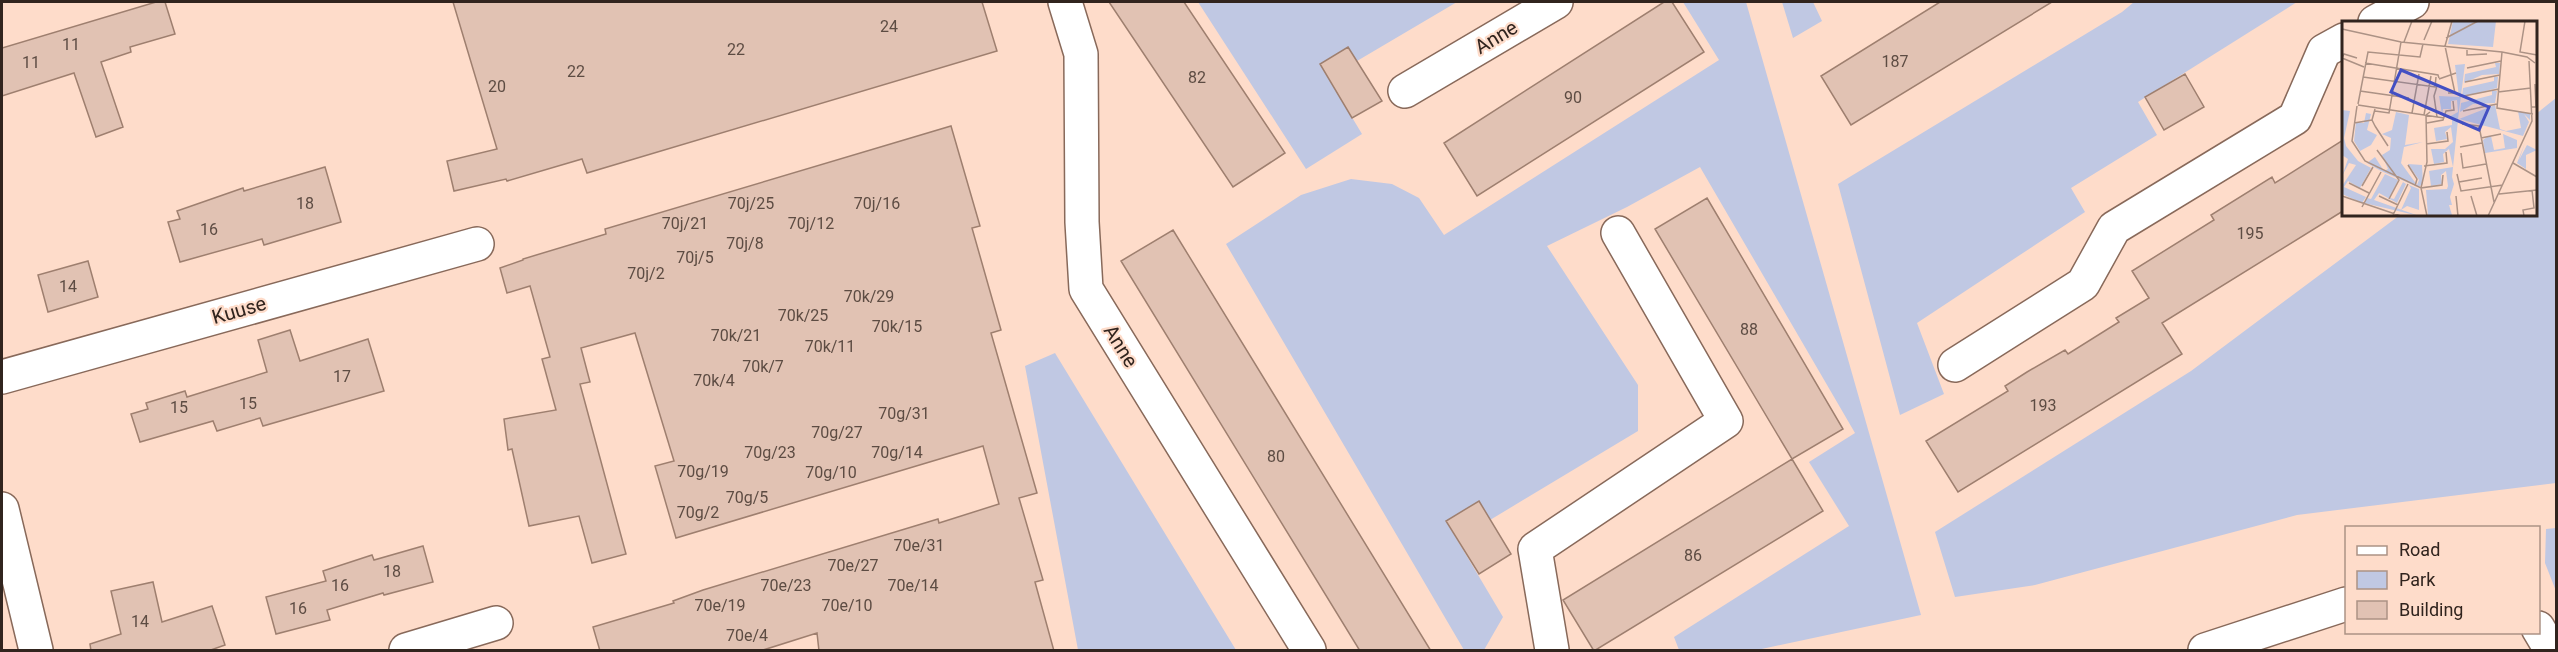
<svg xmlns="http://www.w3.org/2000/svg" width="2558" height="652" font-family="Roboto,sans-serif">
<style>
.green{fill:#c0c8e3}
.building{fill:#e1c2b3;stroke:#9e7f6f;stroke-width:1.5}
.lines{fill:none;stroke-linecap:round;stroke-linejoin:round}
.street-casing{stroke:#88695a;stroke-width:36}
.street{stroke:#fff;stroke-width:33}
.labels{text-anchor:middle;stroke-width:4.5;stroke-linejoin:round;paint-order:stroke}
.number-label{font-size:16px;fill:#5d4c43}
.street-label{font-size:20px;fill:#31241e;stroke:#fedcca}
.inset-road{fill:none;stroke:#ac9285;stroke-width:1.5}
.view{fill:#424fc3;fill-opacity:0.15;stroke:#424fc3;stroke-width:3}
.inset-edge{fill:none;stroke:#31241e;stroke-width:3}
</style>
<rect width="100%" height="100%" fill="#fedcca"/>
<path class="green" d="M 1198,2 L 1457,2 L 1357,61 L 1348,47 L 1320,64 L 1362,134 L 1306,169 Z
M 1683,2 L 1746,2 L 1921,615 L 1757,650 L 1679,650 L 1674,637 L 1849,526 L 1809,462 L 1855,433 L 1700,167 L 1627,207 L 1547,246 L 1638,385 L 1638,431 L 1490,520 L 1479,501 L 1446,521 L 1503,617 L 1484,650 L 1464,650 L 1226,244 L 1301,195 L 1351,179 L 1392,184 L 1419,198 L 1444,235 L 1719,60 Z
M 1782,2 L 1813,2 L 1822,21 L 1793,38 Z
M 2134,2 L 2297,2 L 2138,102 L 2157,135 L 2071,188 L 2085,212 L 1917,323 L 1944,394 L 1900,415 L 1838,184 L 2122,12 Z
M 2556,98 L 2556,483 L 2297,515 L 2035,585 L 1955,597 L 1935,532 L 2191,371 L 2400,215 L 2536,214 L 2536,114 Z
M 1055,353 L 1236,650 L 1078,650 L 1025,366 Z
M 2556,528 L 2556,591 L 2545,563 L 2546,529 Z"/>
<path class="building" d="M 156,2 L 165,2 L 175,34 L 130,47 L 131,52 L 101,62 L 123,127 L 96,137 L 74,73 L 2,96 L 2,48 Z
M 453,2 L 982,2 L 997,51 L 587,173 L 582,159 L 507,181 L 506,179 L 454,191 L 447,161 L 497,149 Z
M 1109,2 L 1184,2 L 1285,153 L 1233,187 Z
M 1664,2 L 1672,2 L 1704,52 L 1477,196 L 1444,143 Z
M 1940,2 L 2052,2 L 1851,125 L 1821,76 Z
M 1348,47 L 1382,101 L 1352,118 L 1320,64 Z
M 2185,74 L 2204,107 L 2164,130 L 2145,97 Z
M 951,126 L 980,226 L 972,228 L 1001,330 L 991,333 L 1037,493 L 1019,498 L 1043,580 L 1035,582 L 1054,651 L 819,651 L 817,633 L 760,651 L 600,651 L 593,627 L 674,603 L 673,601 L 703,590 L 938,519 L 939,523 L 999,504 L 983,446 L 676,538 L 655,466 L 674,461 L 635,333 L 581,348 L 590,382 L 580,384 L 626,554 L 592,563 L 579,516 L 529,526 L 512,449 L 508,450 L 504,419 L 556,410 L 542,359 L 550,357 L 530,286 L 507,293 L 500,268 L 523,260 L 523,259 L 606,234 L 605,229 Z
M 2343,140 L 2343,211 L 2162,323 L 2182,354 L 1958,492 L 1926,441 L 2008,391 L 2005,386 L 2027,372 L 2065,350 L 2068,354 L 2119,322 L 2116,318 L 2149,298 L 2132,271 L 2214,220 L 2211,215 L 2272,177 L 2275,183 Z
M 325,167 L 341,222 L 264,245 L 262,239 L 180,262 L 168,222 L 180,219 L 177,211 L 243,188 L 244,191 Z
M 1707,198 L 1843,429 L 1792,459 L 1655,229 Z
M 1173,230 L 1431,651 L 1360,651 L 1121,261 Z
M 88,261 L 98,297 L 48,312 L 38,275 Z
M 290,330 L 300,361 L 368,339 L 384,391 L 263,426 L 260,418 L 217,431 L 213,421 L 140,442 L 131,414 L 148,409 L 146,403 L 185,391 L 187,397 L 267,372 L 258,340 Z
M 1792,459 L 1823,511 L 1594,651 L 1563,600 Z
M 1479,501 L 1511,554 L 1479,574 L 1446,521 Z
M 423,546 L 433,582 L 384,595 L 383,593 L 327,610 L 330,620 L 276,634 L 266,597 L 326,581 L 323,571 L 372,555 L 374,560 Z
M 153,582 L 162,622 L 212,606 L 225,645 L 208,651 L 91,651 L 90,644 L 121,634 L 111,591 Z"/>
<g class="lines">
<g class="street-casing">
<path id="street" d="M 1065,2 L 1081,54 L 1082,222 L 1086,289 L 1309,650
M 2375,22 L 2412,2
M 1405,91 L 1556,2
M 1955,365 L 2083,284 L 2114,228 L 2295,118 L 2324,51 L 2344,40
M 2,377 L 477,244
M 2,509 L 36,650
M 2538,628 L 2551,650
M 406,650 L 496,623
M 1552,650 L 1535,549 L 1726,421 L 1618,233
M 2205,650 L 2346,604"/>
</g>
<use href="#street" class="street"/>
</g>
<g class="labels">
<g class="number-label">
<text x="889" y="32">24</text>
<text x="71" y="50">11</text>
<text x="736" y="55">22</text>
<text x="1895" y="67">187</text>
<text x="31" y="68">11</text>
<text x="576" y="77">22</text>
<text x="1197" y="83">82</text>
<text x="497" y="92">20</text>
<text x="1573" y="103">90</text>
<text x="305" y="209">18</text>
<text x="751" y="209">70j/25</text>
<text x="877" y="209">70j/16</text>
<text x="685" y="229">70j/21</text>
<text x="811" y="229">70j/12</text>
<text x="209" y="235">16</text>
<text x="2250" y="239">195</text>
<text x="745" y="249">70j/8</text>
<text x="695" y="263">70j/5</text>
<text x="646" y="279">70j/2</text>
<text x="68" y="292">14</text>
<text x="869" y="302">70k/29</text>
<text x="803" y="321">70k/25</text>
<text x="897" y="332">70k/15</text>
<text x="1749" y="335">88</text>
<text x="736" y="341">70k/21</text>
<text x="830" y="352">70k/11</text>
<text x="763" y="372">70k/7</text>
<text x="342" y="382">17</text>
<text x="714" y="386">70k/4</text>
<text x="248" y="409">15</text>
<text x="2043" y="411">193</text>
<text x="179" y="413">15</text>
<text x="904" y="419">70g/31</text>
<text x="837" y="438">70g/27</text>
<text x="770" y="458">70g/23</text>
<text x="897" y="458">70g/14</text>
<text x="1276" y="462">80</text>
<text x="703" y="477">70g/19</text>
<text x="831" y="478">70g/10</text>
<text x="747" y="503">70g/5</text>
<text x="698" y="518">70g/2</text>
<text x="919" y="551">70e/31</text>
<text x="1693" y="561">86</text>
<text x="853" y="571">70e/27</text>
<text x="392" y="577">18</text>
<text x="340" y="591">16</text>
<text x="786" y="591">70e/23</text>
<text x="913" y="591">70e/14</text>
<text x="720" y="611">70e/19</text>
<text x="847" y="611">70e/10</text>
<text x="298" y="614">16</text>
<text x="140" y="627">14</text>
<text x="747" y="641">70e/4</text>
</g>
<g class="street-label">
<text transform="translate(1496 37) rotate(-31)" y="7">Anne</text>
<text transform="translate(239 310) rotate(-16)" y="7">Kuuse</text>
<text transform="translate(1121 346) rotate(58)" y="7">Anne</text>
</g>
</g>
<g transform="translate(2342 21)">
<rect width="195" height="195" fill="#fedcca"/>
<path d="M 111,0 L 154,0 L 151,26 L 106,23 ZM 153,42 L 158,42 L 157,53 L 140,54 L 122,62 L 123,53 L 154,46 ZM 123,43 L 116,98 L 107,96 L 116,91 L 115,79 L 109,80 L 109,88 L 101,88 L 100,93 L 97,75 L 117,76 L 113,44 ZM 152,56 L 156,56 L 155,67 L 120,76 L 121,67 L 152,60 ZM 150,70 L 155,70 L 153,82 L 131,83 L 118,91 L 119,82 L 150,74 ZM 153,84 L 158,108 L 164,110 L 179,107 L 176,90 L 188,93 L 188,99 L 182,93 L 187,101 L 181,115 L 117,98 ZM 0,89 L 8,90 L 2,117 L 4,125 L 16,140 L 29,147 L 18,167 L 6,160 L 2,166 L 24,176 L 20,182 L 0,173 L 0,165 L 14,144 L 7,142 L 0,155 L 6,138 L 0,134 ZM 54,91 L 67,94 L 63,124 L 81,121 L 62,126 L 59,142 L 75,164 L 77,159 L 66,143 L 80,144 L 81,163 L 76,166 L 39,150 L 25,142 L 33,136 L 42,150 L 46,148 L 40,134 L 48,129 L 49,117 L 40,113 L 50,109 ZM 24,92 L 29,93 L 25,109 L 35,114 L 29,124 L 18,130 L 12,120 L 14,101 L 22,102 ZM 110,98 L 116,99 L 110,156 L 112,163 L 108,176 L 110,184 L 107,184 L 110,194 L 86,195 L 84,169 L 105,168 L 106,165 L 104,150 L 99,154 L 100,163 L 89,165 L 87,150 L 111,146 L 107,128 L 101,133 L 102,141 L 92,143 L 89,128 L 103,128 L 111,121 L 109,106 L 103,111 L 105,118 L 94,120 L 92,107 L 110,104 ZM 161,113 L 175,119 L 175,127 L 143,132 L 141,119 L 145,116 L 149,115 L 152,129 L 163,127 ZM 183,122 L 177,139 L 185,124 L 195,129 L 184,134 L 184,148 L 175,142 ZM 43,153 L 56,159 L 48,177 L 52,178 L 61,161 L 64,163 L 55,182 L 37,172 L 32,179 L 77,195 L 22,182 L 25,177 L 29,178 ZM 67,164 L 77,168 L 77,189 L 65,185 L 59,189 L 69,167 Z" fill="#c0c8e3"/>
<path class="inset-road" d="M 183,0 L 178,31 L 195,34M 0,8 L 59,21 L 160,31 L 185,36 L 193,42M 104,17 L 136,0M 82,19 L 90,0M 62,21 L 70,0M 125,27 L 125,34 L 145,33M 160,31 L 155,87 L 191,93M 0,37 L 22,46M 0,37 L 2,33 L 15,37M 23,42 L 96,54 L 97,57M 125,47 L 159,40M 21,56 L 93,66 L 94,56M 97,58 L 114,52M 123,61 L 158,54M 18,70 L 67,77M 156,71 L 189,67M 106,72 L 113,72 L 103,25 L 110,0M 122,75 L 157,68M 16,83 L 26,31 L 78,36 L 81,23M 16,84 L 102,97M 15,85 L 10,120 L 23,140 L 79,167 L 85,141 L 84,94 L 88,91M 190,86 L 194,86 L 193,63M 33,88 L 30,99 L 33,105M 33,90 L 47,92 L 59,21M 121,90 L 155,83M 70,92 L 77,53M 82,94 L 89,55M 95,96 L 92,75 L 95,65M 12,102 L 30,99M 85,102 L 101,99 L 104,90 L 112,89 L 111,80M 120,103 L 137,105 L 152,181M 33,105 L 46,125M 139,117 L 159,113M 84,123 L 106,120 L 105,111M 118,126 L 140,122M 35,129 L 57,159 L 47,178M 119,132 L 121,147 L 144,143M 171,142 L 195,156M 66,144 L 75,158 L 73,165M 82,145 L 105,142 L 104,131M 115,153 L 119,170 L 161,164M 117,161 L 140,157M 7,162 L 27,172M 20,165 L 31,146M 157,173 L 195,169M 0,175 L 59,195M 37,175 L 56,184M 114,175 L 116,195M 129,175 L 135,195M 20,186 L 39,151M 51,194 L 66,163M 85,195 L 79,167 L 100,164 L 101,154M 146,195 L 190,100 L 187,40M 182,195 L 181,189 L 192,187 L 190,169"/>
<path class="view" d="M 59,49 L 147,86 L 137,109 L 49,71 Z"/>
<rect width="195" height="195" class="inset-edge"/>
</g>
<rect width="2558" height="652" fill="none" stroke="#31241e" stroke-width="6"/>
<rect x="2345" y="526" width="195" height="108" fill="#fedcca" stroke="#ac9285" stroke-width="1.5"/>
<rect x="2357" y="546" width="30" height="9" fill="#ffffff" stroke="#ac9285" stroke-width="1.5"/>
<text x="2399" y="556" font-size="18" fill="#31241e">Road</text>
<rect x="2357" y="571" width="30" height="18" fill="#c0c8e3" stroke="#ac9285" stroke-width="1.5"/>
<text x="2399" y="586" font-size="18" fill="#31241e">Park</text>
<rect x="2357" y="601" width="30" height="18" fill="#e1c2b3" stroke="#ac9285" stroke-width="1.5"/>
<text x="2399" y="616" font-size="18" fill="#31241e">Building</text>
</svg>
